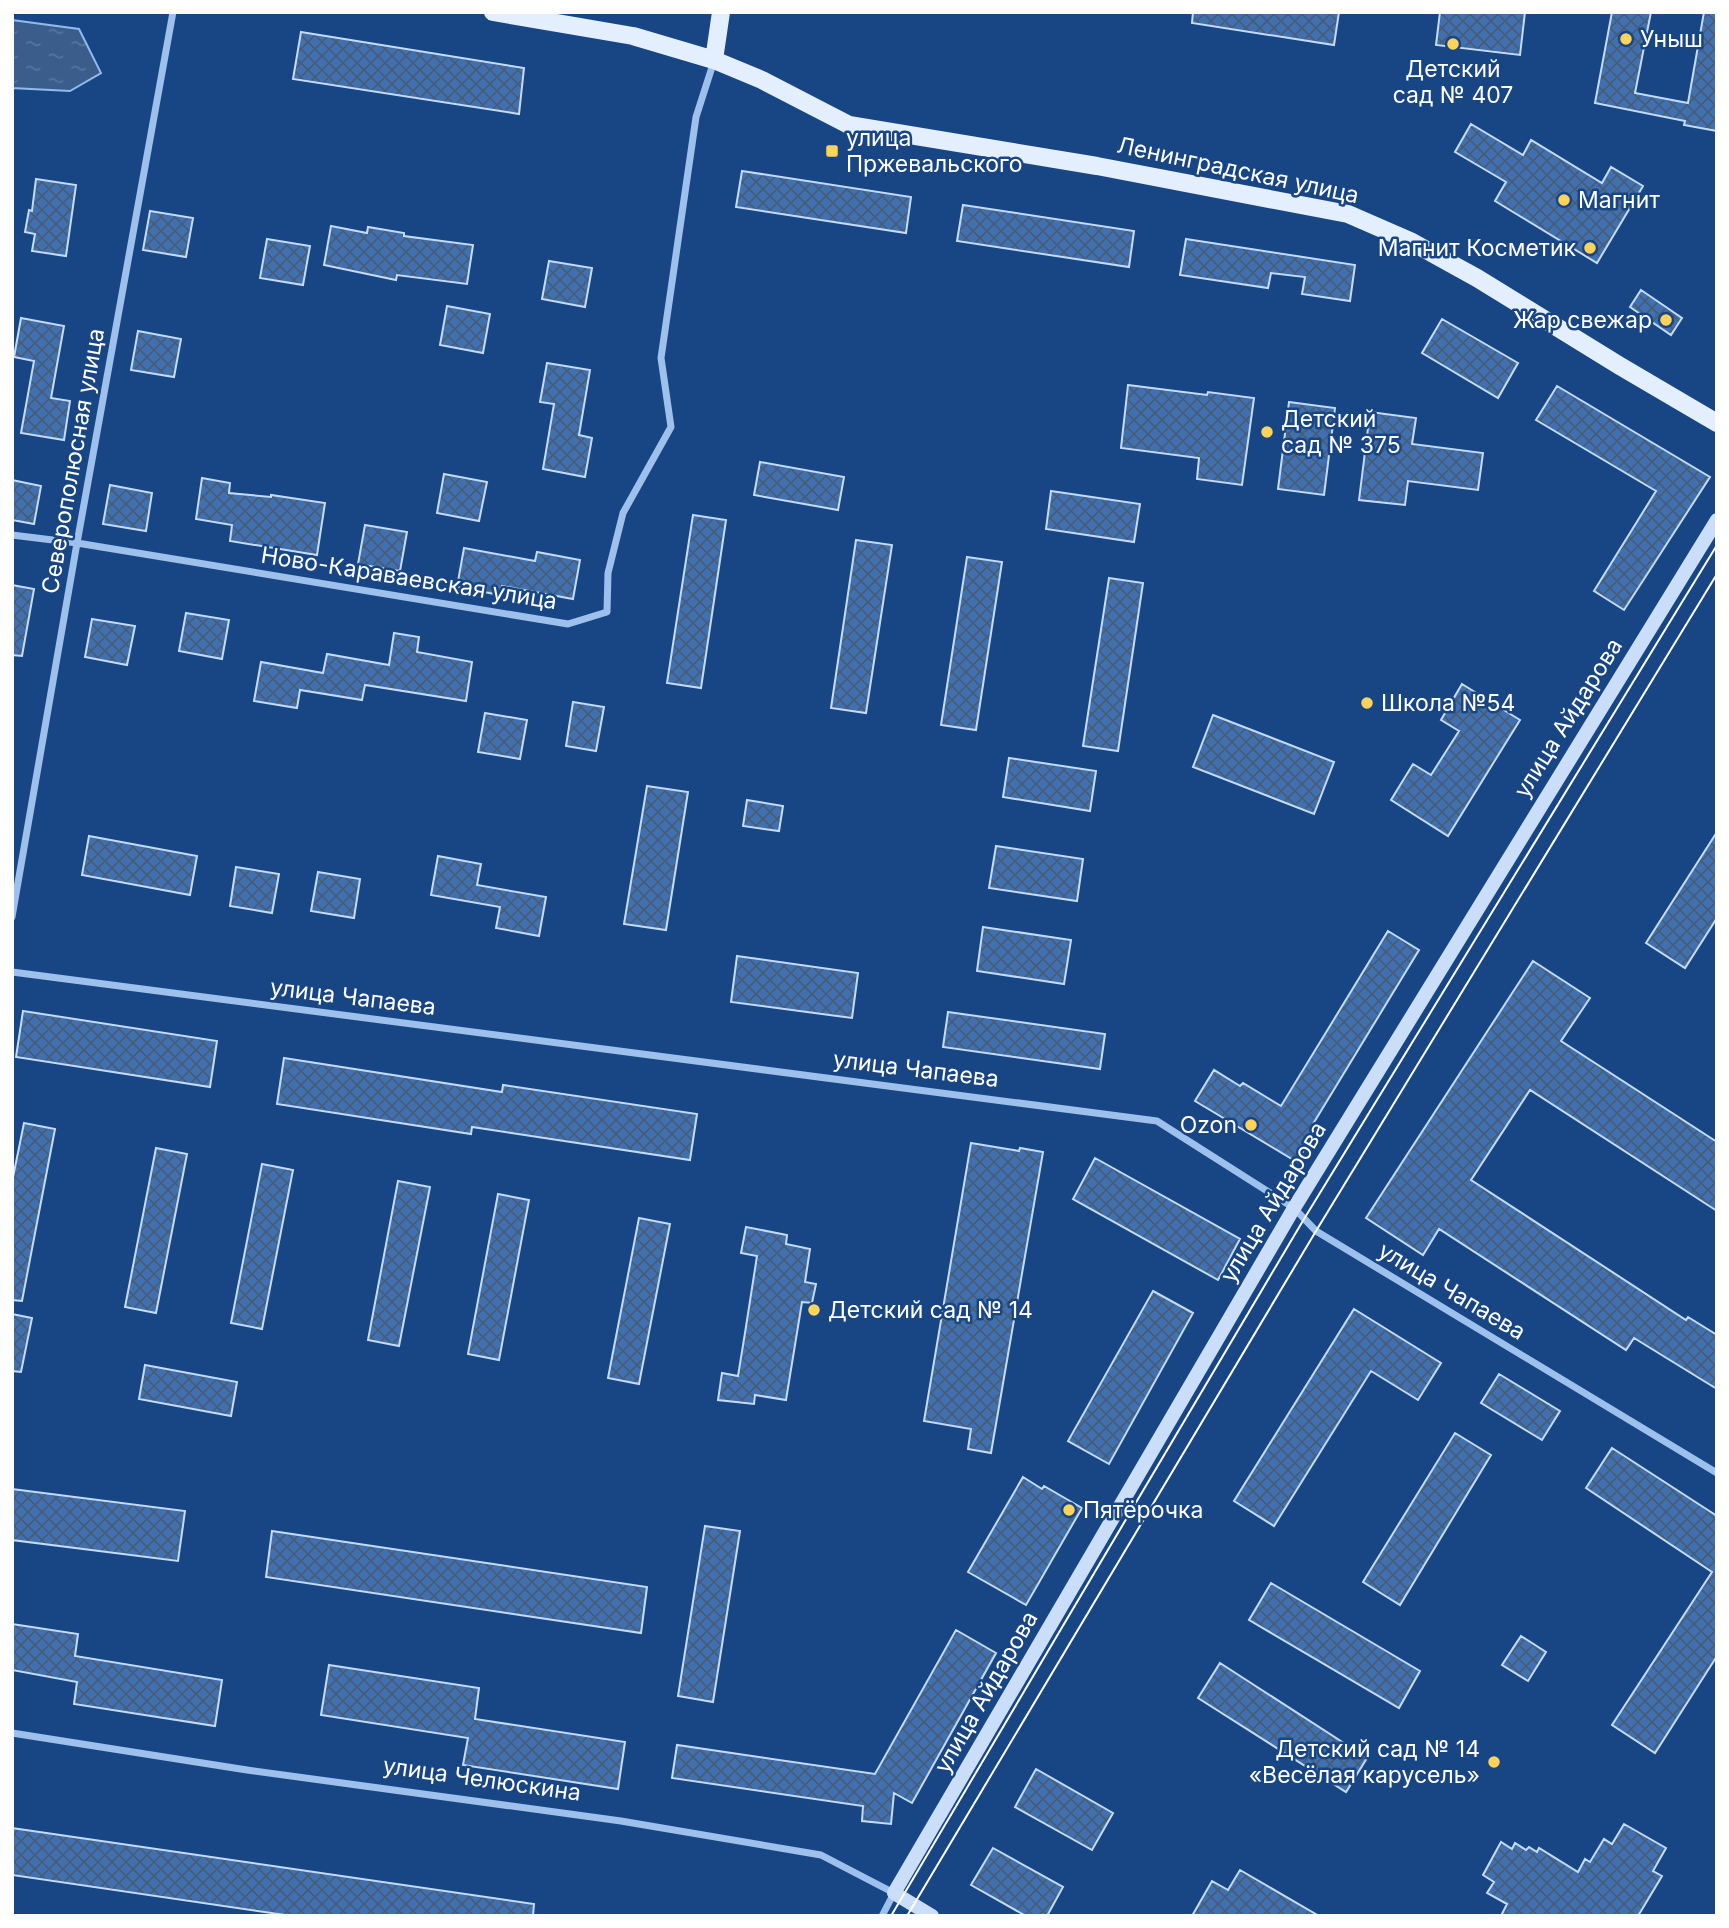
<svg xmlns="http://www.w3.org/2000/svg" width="1729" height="1928" font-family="Inter,sans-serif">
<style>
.water{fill:url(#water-ripples);stroke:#90bbef;stroke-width:2}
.building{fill:url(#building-cross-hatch);stroke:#c3dbf9;stroke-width:2}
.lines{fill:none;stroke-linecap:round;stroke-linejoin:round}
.street{stroke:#9ec0ed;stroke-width:7}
.secondary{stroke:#cadef9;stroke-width:14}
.primary{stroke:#e3eeff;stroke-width:18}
.tram{stroke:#fff;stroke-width:2}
.poi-dot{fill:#ffd259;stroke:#184685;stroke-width:2.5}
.labels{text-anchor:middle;stroke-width:5;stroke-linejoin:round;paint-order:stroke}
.poi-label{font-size:23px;fill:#fff;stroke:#184685;text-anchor:start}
.street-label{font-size:23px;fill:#fff;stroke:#184685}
</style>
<defs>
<pattern id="water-ripples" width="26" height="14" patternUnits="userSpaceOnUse" patternTransform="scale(1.75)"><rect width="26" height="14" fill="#3a5d8c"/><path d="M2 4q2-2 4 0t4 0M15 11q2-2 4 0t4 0" fill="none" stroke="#58759d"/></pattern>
<pattern id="building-cross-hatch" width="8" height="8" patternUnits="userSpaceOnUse" patternTransform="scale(1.75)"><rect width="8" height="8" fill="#4070af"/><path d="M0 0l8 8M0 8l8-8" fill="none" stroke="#475c79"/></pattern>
</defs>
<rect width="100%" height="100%" fill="#184685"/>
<path class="water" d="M 12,20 L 79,29 L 101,73 L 70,91 L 12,88 Z"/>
<path class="building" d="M 1193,12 L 1339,12 L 1334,45 L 1192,23 Z
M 1440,12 L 1525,12 L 1520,55 L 1436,45 Z
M 1612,12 L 1651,12 L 1635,93 L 1688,103 L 1704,12 L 1717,12 L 1717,131 L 1684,125 L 1685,121 L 1595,103 Z
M 301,32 L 524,68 L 519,114 L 293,79 Z
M 1471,124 L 1523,155 L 1531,140 L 1602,183 L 1611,167 L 1643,186 L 1597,263 L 1495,201 L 1506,182 L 1455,152 Z
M 742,171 L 911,197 L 906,233 L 736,207 Z
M 36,179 L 76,185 L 66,256 L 32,251 L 35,234 L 25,232 L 29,210 L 32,211 Z
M 963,205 L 1134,231 L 1129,267 L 957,241 Z
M 150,211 L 193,218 L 186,257 L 143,250 Z
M 331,226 L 367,233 L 368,227 L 404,233 L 404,236 L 473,245 L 467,284 L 397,275 L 396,280 L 324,265 Z
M 267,239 L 310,246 L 303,285 L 260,278 Z
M 1186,239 L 1355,265 L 1350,301 L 1302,294 L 1305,277 L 1271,273 L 1268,288 L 1180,275 Z
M 549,261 L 592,268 L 585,307 L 542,299 Z
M 1641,290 L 1682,318 L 1671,335 L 1630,307 Z
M 447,306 L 490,314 L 483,353 L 440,345 Z
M 21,318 L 64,326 L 51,398 L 70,401 L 64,440 L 21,433 L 34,361 L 14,357 Z
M 1442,319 L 1518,363 L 1498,398 L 1422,353 Z
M 138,331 L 181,339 L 174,377 L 131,370 Z
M 547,363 L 590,370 L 579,435 L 592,438 L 585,477 L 543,469 L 554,404 L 540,402 Z
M 1128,385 L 1207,395 L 1208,392 L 1254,398 L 1242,485 L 1197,479 L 1199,458 L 1121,448 Z
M 1557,386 L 1710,477 L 1624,610 L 1594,591 L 1656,491 L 1536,420 Z
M 1289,402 L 1335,408 L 1324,495 L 1278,489 Z
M 1370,412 L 1416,418 L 1412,444 L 1483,453 L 1478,490 L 1408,481 L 1405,505 L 1359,500 Z
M 760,462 L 844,477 L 838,510 L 754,495 Z
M 444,474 L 487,482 L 479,521 L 437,513 Z
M 202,478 L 230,483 L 229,493 L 271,497 L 271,495 L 325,503 L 317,555 L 230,541 L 232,525 L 196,519 Z
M 12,480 L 41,486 L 34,524 L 12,520 Z
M 110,485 L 152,493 L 146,531 L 103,524 Z
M 1051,491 L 1140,504 L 1134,542 L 1046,529 Z
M 693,515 L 726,520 L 701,688 L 667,683 Z
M 365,525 L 407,532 L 400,571 L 358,564 Z
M 856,540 L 892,545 L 866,713 L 831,708 Z
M 464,548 L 535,561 L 537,552 L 580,560 L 573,599 L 502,586 L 500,595 L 457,587 Z
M 967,557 L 1002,562 L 976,730 L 941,725 Z
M 1109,578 L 1143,583 L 1118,751 L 1083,746 Z
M 12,585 L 34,589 L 22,656 L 12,655 Z
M 186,613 L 229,620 L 222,659 L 179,651 Z
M 92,619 L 135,626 L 127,665 L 85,657 Z
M 394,633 L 419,637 L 417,652 L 472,662 L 466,701 L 365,685 L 362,700 L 300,690 L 297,708 L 254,701 L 261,662 L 323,673 L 327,654 L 389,665 Z
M 1462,684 L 1520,720 L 1448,836 L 1391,800 L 1413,764 L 1431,775 L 1459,731 L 1441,720 Z
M 573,702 L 604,707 L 596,751 L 566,746 Z
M 485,713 L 527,720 L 520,759 L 478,752 Z
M 1213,715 L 1334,762 L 1314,814 L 1193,767 Z
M 1009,758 L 1096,771 L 1090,811 L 1003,797 Z
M 647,786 L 688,792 L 666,930 L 624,924 Z
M 747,800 L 783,806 L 779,831 L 743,826 Z
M 1717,832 L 1717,918 L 1685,968 L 1646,943 Z
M 89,836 L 197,856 L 190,895 L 82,875 Z
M 996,846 L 1083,859 L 1077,901 L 989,888 Z
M 438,856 L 481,864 L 477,885 L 546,897 L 539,936 L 496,928 L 500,907 L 431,895 Z
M 236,867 L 279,874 L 272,913 L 230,906 Z
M 318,872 L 360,879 L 354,918 L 311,911 Z
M 983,927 L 1071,940 L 1064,984 L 977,971 Z
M 1388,931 L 1419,950 L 1313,1124 L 1317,1127 L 1297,1162 L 1195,1101 L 1214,1070 L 1240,1086 L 1243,1083 L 1281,1106 Z
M 737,956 L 858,973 L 852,1018 L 731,1002 Z
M 1533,961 L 1590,998 L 1561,1041 L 1717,1142 L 1717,1211 L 1530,1090 L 1471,1180 L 1686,1320 L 1688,1317 L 1717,1335 L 1717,1389 L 1634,1338 L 1626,1350 L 1439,1229 L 1423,1255 L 1366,1218 Z
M 23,1011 L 217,1041 L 210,1087 L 16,1057 Z
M 948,1012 L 1105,1034 L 1100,1069 L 943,1047 Z
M 284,1058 L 502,1092 L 503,1085 L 697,1114 L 690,1160 L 472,1127 L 471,1134 L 277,1104 Z
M 24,1123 L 55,1129 L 22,1301 L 12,1300 L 12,1182 Z
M 971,1143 L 1019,1151 L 1020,1148 L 1043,1152 L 991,1453 L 968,1449 L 971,1429 L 924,1421 Z
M 156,1148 L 187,1154 L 156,1313 L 125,1307 Z
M 1095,1158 L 1240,1239 L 1218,1280 L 1073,1199 Z
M 262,1164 L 293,1170 L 262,1329 L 231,1323 Z
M 398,1181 L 430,1187 L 399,1346 L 368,1340 Z
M 498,1194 L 529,1200 L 499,1360 L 468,1354 Z
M 639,1218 L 670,1224 L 639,1384 L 608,1378 Z
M 746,1227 L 787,1235 L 786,1244 L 810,1249 L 805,1282 L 816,1284 L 812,1303 L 802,1302 L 786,1400 L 755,1395 L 754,1404 L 718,1400 L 722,1373 L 738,1376 L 745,1333 L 757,1256 L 741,1253 Z
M 1153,1291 L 1193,1313 L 1109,1464 L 1068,1441 Z
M 1354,1309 L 1441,1363 L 1418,1400 L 1371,1371 L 1274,1526 L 1234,1501 Z
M 12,1314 L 32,1318 L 21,1372 L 12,1371 Z
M 145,1365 L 237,1382 L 231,1416 L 139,1399 Z
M 1499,1374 L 1560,1411 L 1542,1440 L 1481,1403 Z
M 1455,1433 L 1491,1455 L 1400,1605 L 1363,1582 Z
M 1612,1448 L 1717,1516 L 1717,1656 L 1655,1753 L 1612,1725 L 1712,1572 L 1586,1488 Z
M 1023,1477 L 1042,1489 L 1044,1486 L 1082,1508 L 1026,1605 L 968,1572 Z
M 12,1489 L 185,1511 L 178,1561 L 12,1540 Z
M 705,1526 L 740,1531 L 713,1702 L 678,1696 Z
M 272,1531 L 647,1587 L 641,1633 L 266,1577 Z
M 1271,1583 L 1420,1671 L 1399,1708 L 1249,1620 Z
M 12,1624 L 78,1634 L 75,1656 L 222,1680 L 215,1726 L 74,1704 L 77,1682 L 12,1670 Z
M 956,1630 L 996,1653 L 912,1803 L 894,1793 L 891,1824 L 862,1821 L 863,1806 L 672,1778 L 677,1745 L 875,1774 Z
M 1521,1636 L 1546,1652 L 1528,1681 L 1502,1665 Z
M 1220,1663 L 1367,1758 L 1346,1792 L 1198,1698 Z
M 329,1665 L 479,1688 L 475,1719 L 625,1742 L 618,1789 L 463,1765 L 468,1738 L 321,1715 Z
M 1036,1769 L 1113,1813 L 1092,1850 L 1015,1807 Z
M 1624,1824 L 1666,1848 L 1653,1871 L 1662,1876 L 1638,1916 L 1501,1916 L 1507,1904 L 1487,1893 L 1494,1882 L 1483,1875 L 1501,1842 L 1512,1849 L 1515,1843 L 1526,1850 L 1529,1847 L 1537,1852 L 1539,1848 L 1578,1872 L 1585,1859 L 1590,1862 L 1604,1839 L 1612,1844 Z
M 12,1828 L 534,1904 L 533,1916 L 292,1916 L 12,1875 Z
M 993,1848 L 1063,1887 L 1047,1916 L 1026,1916 L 971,1885 Z
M 1240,1870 L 1319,1916 L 1192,1916 L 1212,1881 L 1228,1890 Z"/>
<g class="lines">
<path class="street" d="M 12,535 L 77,543 L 568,624 L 607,612 L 608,573 L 623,513 L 671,427 L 661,358 L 696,117 L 714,61
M 12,917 L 77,543 L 173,12
M 12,972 L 1157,1121 L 1294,1208 L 1316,1231 L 1717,1473
M 12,1733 L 247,1770 L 621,1821 L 821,1855 L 894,1893 L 882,1916"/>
<path class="secondary" d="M 932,1916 L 894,1893 L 1294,1208 L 1717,520"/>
<path class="primary" d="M 493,12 L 633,36 L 714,60 L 762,80 L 849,125 L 1097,166 L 1348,214 L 1410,241 L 1477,278 L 1620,366 L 1717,423
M 714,60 L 721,12"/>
<path class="tram" d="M 891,1916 L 1304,1219 L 1717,545
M 907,1916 L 1316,1231 L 1717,574"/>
</g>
<g class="poi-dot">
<circle cx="1626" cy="39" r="7"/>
<circle cx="1453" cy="44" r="7"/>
<rect x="825" y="144" width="14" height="14" rx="3.5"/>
<circle cx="1564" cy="200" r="7"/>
<circle cx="1590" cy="248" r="7"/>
<circle cx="1666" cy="320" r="7"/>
<circle cx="1267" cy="432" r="7"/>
<circle cx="1367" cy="703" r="7"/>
<circle cx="1251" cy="1125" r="7"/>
<circle cx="814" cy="1310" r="7"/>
<circle cx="1069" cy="1510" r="7"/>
<circle cx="1494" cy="1762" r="7"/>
</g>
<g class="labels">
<g class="poi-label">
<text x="1640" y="47">Уныш</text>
<text x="1453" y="77" text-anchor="middle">Детский<tspan x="1453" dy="26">сад № 407</tspan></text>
<text x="846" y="146">улица<tspan x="846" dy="26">Пржевальского</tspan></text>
<text x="1578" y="208">Магнит</text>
<text x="1576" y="256" text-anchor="end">Магнит Косметик</text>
<text x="1652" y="328" text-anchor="end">Жар свежар</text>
<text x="1281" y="427">Детский<tspan x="1281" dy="26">сад № 375</tspan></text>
<text x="1381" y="711">Школа №54</text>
<text x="1237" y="1133" text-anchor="end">Ozon</text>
<text x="828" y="1318">Детский сад № 14</text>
<text x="1083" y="1518">Пятёрочка</text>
<text x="1480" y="1757" text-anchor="end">Детский сад № 14<tspan x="1480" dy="26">«Весёлая карусель»</tspan></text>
</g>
<g class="street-label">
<text transform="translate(1238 170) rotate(12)" y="8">Ленинградская улица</text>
<text transform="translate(73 461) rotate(-80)" y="8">Северополюсная улица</text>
<text transform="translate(409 578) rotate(9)" y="8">Ново-Караваевская улица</text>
<text transform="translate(1568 718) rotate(-58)" y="8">улица Айдарова</text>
<text transform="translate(353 997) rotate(7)" y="8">улица Чапаева</text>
<text transform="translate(916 1069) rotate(7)" y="8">улица Чапаева</text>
<text transform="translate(1273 1202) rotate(-59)" y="8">улица Айдарова</text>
<text transform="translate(1452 1291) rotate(31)" y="8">улица Чапаева</text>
<text transform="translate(986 1692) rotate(-60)" y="8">улица Айдарова</text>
<text transform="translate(482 1779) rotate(8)" y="8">улица Челюскина</text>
</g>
</g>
<rect width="1729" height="1928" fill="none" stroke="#ffffff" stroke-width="28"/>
</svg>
